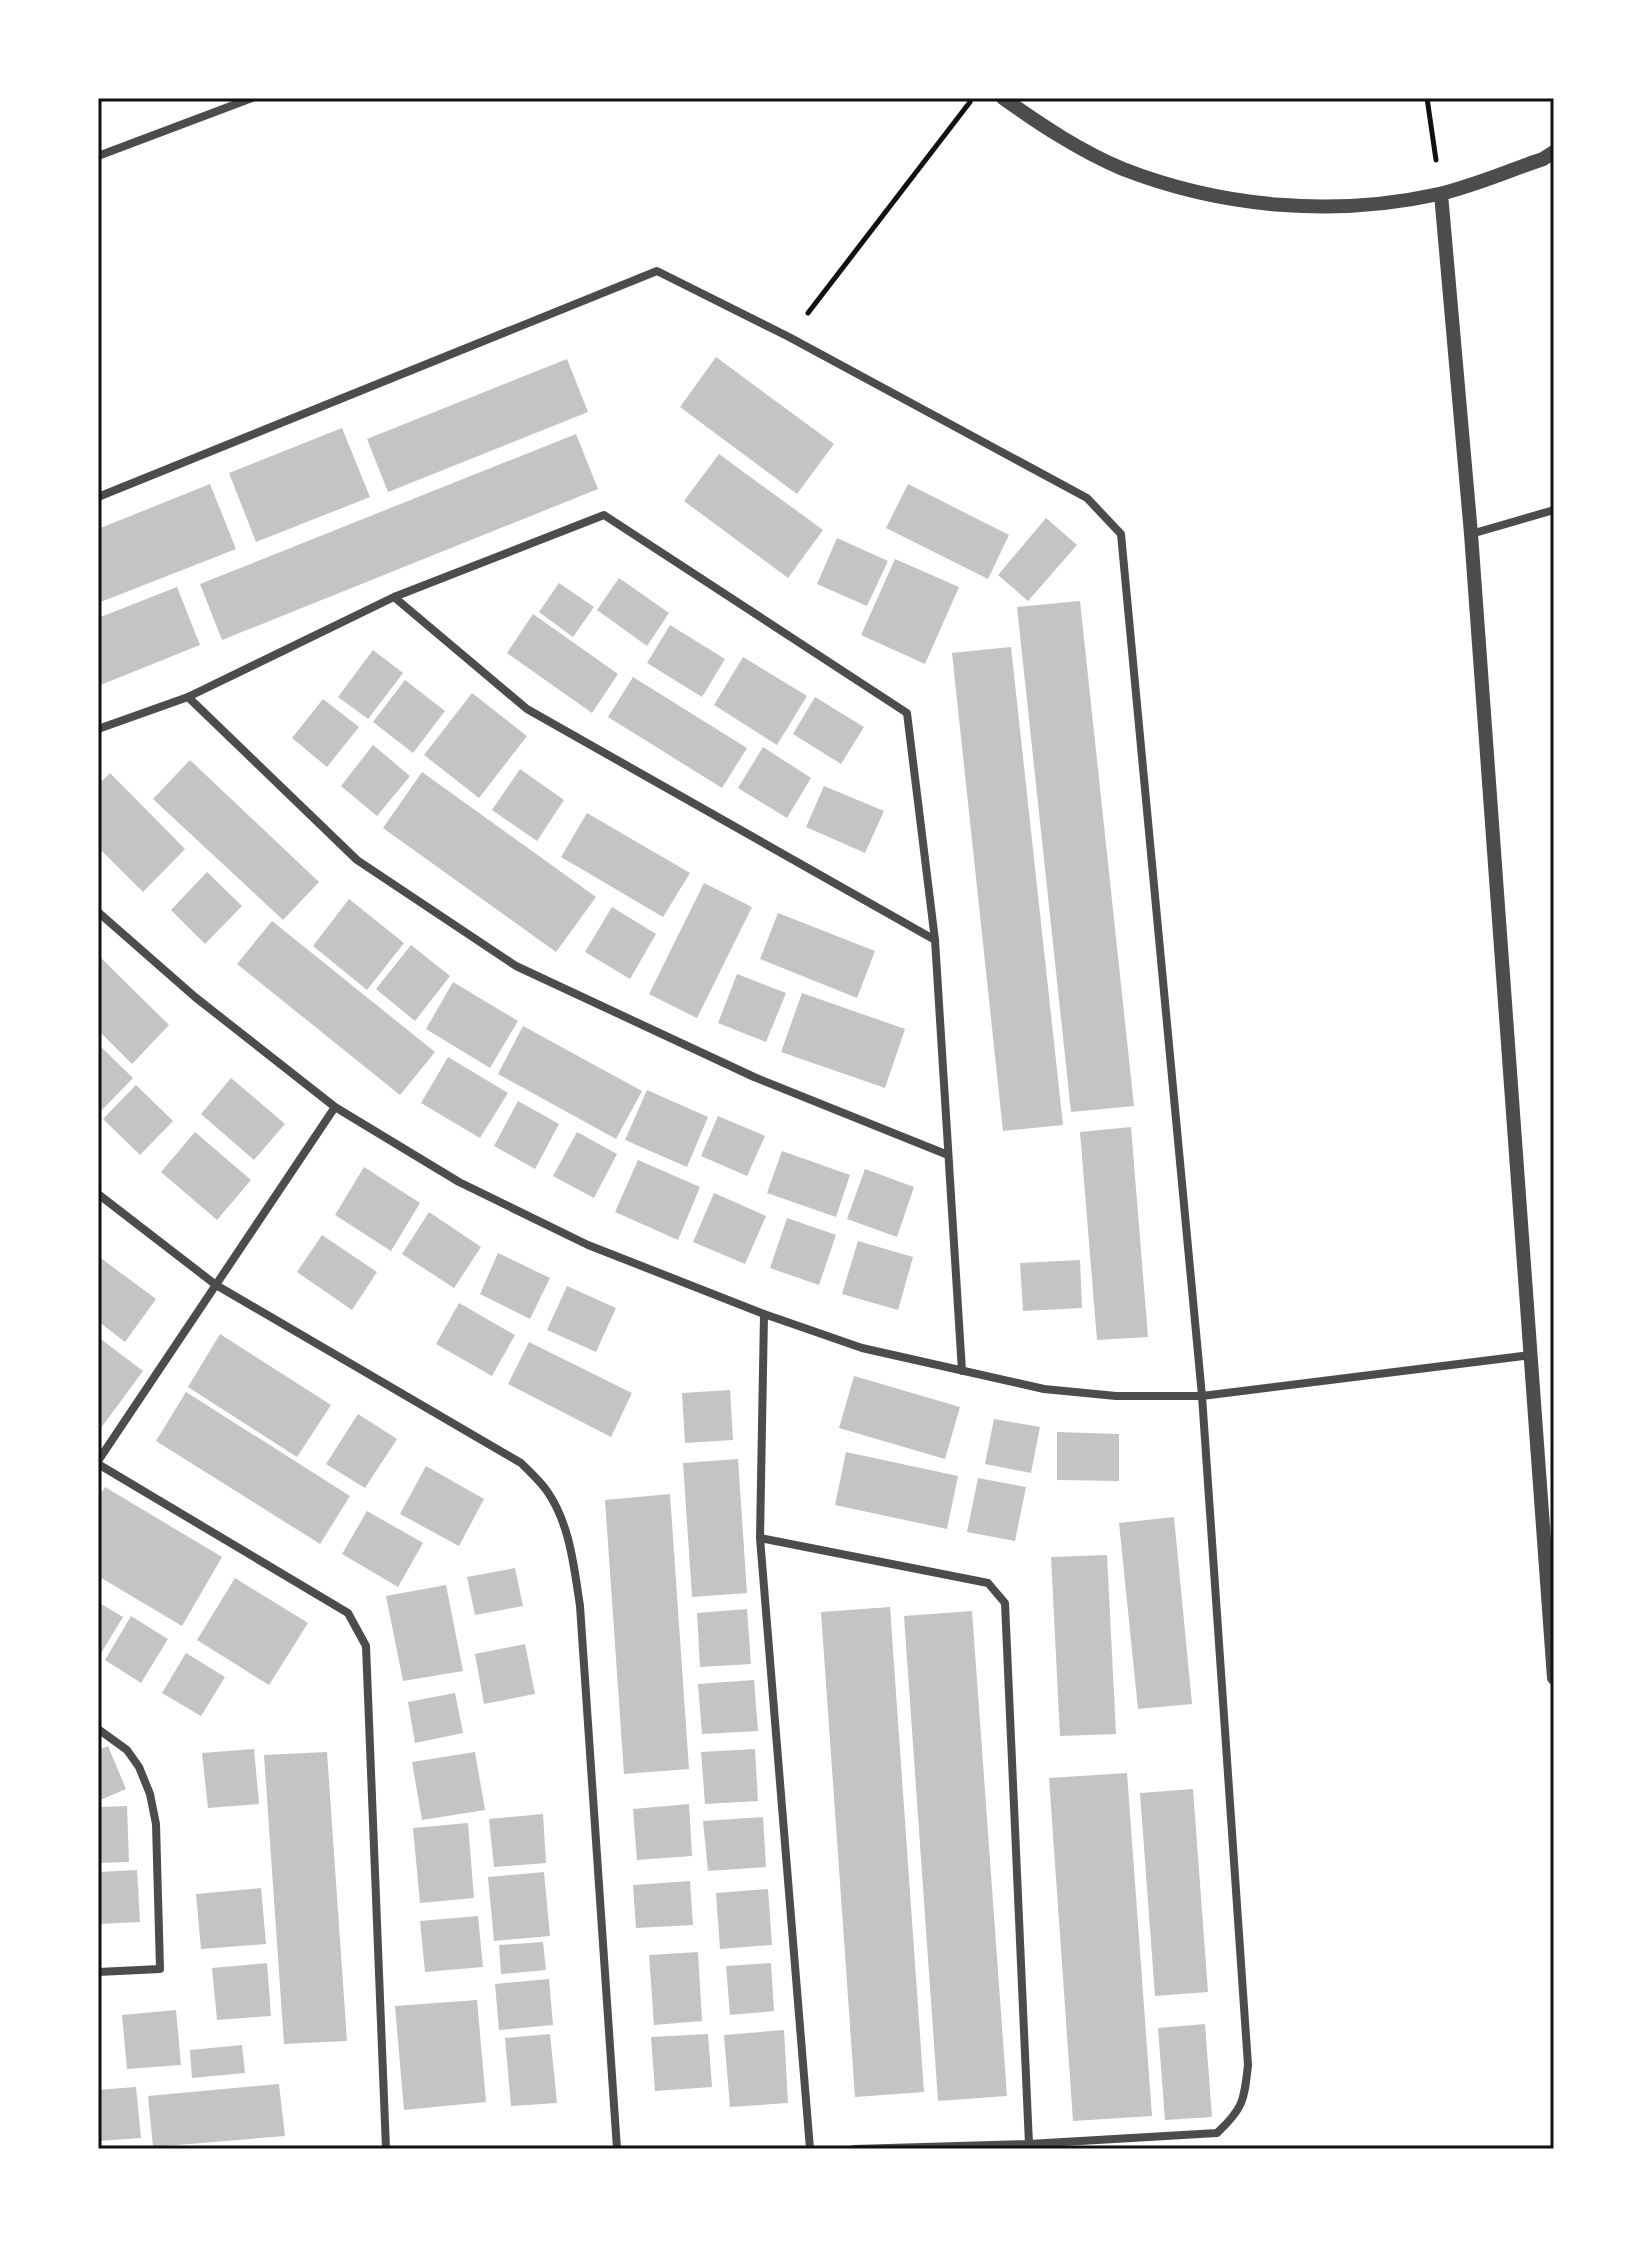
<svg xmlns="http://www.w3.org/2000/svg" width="1652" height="2247" font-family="'Libre Baskerville',serif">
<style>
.building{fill:#c4c4c4}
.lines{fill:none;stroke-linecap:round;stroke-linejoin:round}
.path{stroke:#111;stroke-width:5}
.minor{stroke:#4c4c4c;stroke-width:8}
.tertiary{stroke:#4c4c4c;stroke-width:14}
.neatline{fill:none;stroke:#111;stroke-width:3}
</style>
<rect width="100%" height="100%" fill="#fff"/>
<path class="building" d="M 716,357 L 834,444 L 797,494 L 680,407 Z
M 567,359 L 588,412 L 388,492 L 367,439 Z
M 342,428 L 370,497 L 256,542 L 229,473 Z
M 576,434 L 598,489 L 222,640 L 200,584 Z
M 719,454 L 823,530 L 788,578 L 684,501 Z
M 210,484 L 236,549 L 98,603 L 98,529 Z
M 908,484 L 1009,535 L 988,579 L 886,528 Z
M 1046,518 L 1077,545 L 1028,601 L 998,575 Z
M 837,538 L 888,561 L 867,606 L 817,584 Z
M 895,559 L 959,587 L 925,664 L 861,635 Z
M 619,578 L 669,613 L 647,646 L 597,610 Z
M 559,583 L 594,607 L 573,637 L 539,612 Z
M 177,587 L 200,645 L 98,686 L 98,618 Z
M 1080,601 L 1134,1106 L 1071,1112 L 1017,607 Z
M 533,614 L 618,674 L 592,713 L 507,653 Z
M 670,625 L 725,659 L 702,697 L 647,663 Z
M 1011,647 L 1063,1125 L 1003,1131 L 952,653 Z
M 373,650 L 403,673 L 368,719 L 338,697 Z
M 743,657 L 807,696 L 777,745 L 714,705 Z
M 633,677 L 747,748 L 722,788 L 608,717 Z
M 405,680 L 445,711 L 413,753 L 373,722 Z
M 472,693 L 527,736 L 479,798 L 424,755 Z
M 815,697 L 864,727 L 841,764 L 793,734 Z
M 323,699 L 359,727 L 327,767 L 292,738 Z
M 373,745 L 410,776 L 377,816 L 341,786 Z
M 763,747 L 811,778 L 787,818 L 738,788 Z
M 190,760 L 319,882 L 283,920 L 153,799 Z
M 520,769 L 564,800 L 537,841 L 492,810 Z
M 422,772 L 596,897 L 556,952 L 383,828 Z
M 110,773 L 185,849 L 143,892 L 98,847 L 98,785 Z
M 824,786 L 884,811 L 865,853 L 806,827 Z
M 587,813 L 690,873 L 663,917 L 561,857 Z
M 207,872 L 242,906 L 205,944 L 171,910 Z
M 704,883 L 752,907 L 697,1018 L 649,994 Z
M 349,899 L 404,943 L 367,990 L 313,946 Z
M 612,907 L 656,934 L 630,979 L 585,952 Z
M 778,913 L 875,951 L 857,998 L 760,959 Z
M 272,921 L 435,1052 L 400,1095 L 237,964 Z
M 411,945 L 450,976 L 415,1021 L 376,989 Z
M 98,955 L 169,1025 L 132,1064 L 98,1030 Z
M 737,974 L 786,993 L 766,1042 L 718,1023 Z
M 453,982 L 518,1021 L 490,1068 L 426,1029 Z
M 802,993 L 905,1029 L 885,1088 L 781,1052 Z
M 523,1026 L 642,1091 L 616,1139 L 498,1074 Z
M 98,1044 L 133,1078 L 98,1114 Z
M 448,1057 L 508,1093 L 480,1138 L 421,1103 Z
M 231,1078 L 285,1124 L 254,1160 L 201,1114 Z
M 136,1085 L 173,1121 L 140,1155 L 103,1119 Z
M 647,1090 L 708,1117 L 687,1167 L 625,1140 Z
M 518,1101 L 559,1124 L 535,1169 L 494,1146 Z
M 718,1116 L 765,1136 L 747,1176 L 701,1156 Z
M 1131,1127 L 1148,1337 L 1097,1340 L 1080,1132 Z
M 195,1132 L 251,1180 L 217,1220 L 161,1172 Z
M 577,1132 L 617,1154 L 594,1198 L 553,1176 Z
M 782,1151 L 850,1175 L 836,1217 L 767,1193 Z
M 638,1160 L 700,1187 L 678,1240 L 615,1212 Z
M 364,1167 L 420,1203 L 391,1251 L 335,1215 Z
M 865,1169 L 914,1187 L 897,1237 L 847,1219 Z
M 714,1193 L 766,1216 L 745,1264 L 693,1242 Z
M 429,1212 L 481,1247 L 454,1288 L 402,1254 Z
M 787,1218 L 836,1235 L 819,1285 L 770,1268 Z
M 322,1235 L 377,1272 L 352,1310 L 297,1272 Z
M 858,1241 L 913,1257 L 898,1310 L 842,1294 Z
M 498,1253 L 550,1278 L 530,1319 L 480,1294 Z
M 98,1256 L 156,1299 L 125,1342 L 98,1321 Z
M 1080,1260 L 1082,1308 L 1023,1311 L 1020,1263 Z
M 567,1286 L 616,1308 L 596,1352 L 547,1330 Z
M 459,1303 L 515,1335 L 492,1376 L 436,1344 Z
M 220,1334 L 331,1405 L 297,1457 L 188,1387 Z
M 98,1337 L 143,1371 L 98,1432 Z
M 529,1342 L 632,1393 L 611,1437 L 508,1384 Z
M 854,1376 L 960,1407 L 945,1459 L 839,1428 Z
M 730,1390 L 733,1440 L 685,1443 L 682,1393 Z
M 186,1392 L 350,1496 L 320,1544 L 156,1441 Z
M 358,1414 L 397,1439 L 365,1488 L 326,1464 Z
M 994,1419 L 1040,1427 L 1031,1473 L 985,1464 Z
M 1057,1432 L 1119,1434 L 1119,1481 L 1057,1480 Z
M 846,1452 L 958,1476 L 947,1529 L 835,1505 Z
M 738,1459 L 747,1593 L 692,1597 L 683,1463 Z
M 426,1466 L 484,1499 L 459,1546 L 400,1514 Z
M 978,1478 L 1026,1487 L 1015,1541 L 967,1532 Z
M 105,1487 L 222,1557 L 182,1626 L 98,1576 L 98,1498 Z
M 670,1494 L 689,1769 L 624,1774 L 605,1500 Z
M 367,1511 L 423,1543 L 398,1587 L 342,1554 Z
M 1174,1517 L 1192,1704 L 1138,1709 L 1119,1523 Z
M 1107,1555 L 1116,1734 L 1060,1736 L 1051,1557 Z
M 515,1568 L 523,1606 L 475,1615 L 467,1577 Z
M 235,1578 L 308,1623 L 269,1685 L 197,1640 Z
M 446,1585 L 463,1671 L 403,1681 L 386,1596 Z
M 98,1602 L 123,1617 L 98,1658 Z
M 890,1607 L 924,2092 L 855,2097 L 821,1612 Z
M 747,1609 L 751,1664 L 700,1667 L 697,1613 Z
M 972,1611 L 1007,2096 L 938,2101 L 904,1616 Z
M 131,1616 L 168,1639 L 141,1683 L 105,1660 Z
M 525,1644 L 535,1694 L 484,1704 L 475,1654 Z
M 186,1653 L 225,1677 L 201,1716 L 162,1693 Z
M 754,1680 L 758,1731 L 702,1734 L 698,1684 Z
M 455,1693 L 463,1733 L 415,1743 L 408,1702 Z
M 108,1746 L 126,1789 L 98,1801 L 98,1750 Z
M 254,1749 L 259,1804 L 208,1808 L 202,1753 Z
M 755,1749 L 758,1801 L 705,1804 L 701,1752 Z
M 327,1752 L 347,2041 L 284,2044 L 264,1755 Z
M 475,1752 L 485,1810 L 422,1820 L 412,1762 Z
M 1127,1773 L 1152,2116 L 1073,2121 L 1049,1778 Z
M 1193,1789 L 1208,1992 L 1155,1996 L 1140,1793 Z
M 689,1804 L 692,1856 L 637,1860 L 633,1809 Z
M 127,1806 L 129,1862 L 98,1863 L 98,1807 Z
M 543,1814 L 546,1863 L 494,1867 L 489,1819 Z
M 763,1817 L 766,1867 L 708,1871 L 703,1821 Z
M 468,1823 L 474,1898 L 420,1903 L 413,1828 Z
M 137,1870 L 140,1922 L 98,1924 L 98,1872 Z
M 544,1872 L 550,1936 L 494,1941 L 488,1877 Z
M 690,1881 L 693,1925 L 636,1928 L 633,1885 Z
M 261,1888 L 266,1944 L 201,1949 L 196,1894 Z
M 768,1889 L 772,1945 L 720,1949 L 716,1893 Z
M 478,1916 L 483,1967 L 425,1972 L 420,1921 Z
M 543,1942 L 546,1970 L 501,1974 L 499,1945 Z
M 698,1952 L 702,2021 L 654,2025 L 649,1955 Z
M 267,1963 L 271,2016 L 217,2020 L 212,1968 Z
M 771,1963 L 774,2011 L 730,2015 L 726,1966 Z
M 549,1979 L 553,2025 L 499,2030 L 495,1984 Z
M 477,2000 L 486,2102 L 404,2110 L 395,2006 Z
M 176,2010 L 181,2065 L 127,2069 L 122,2015 Z
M 1205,2024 L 1212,2117 L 1165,2120 L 1158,2028 Z
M 784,2030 L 788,2103 L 730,2107 L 724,2035 Z
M 550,2034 L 557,2103 L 511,2106 L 505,2038 Z
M 708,2034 L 712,2087 L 655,2091 L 651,2037 Z
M 242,2045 L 245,2073 L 192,2078 L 190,2050 Z
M 279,2084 L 285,2136 L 153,2147 L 148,2096 Z
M 136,2087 L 141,2138 L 98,2141 L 98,2090 Z"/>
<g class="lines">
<path class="path" d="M 1427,98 L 1436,160
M 808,313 L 970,102"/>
<path class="minor" d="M 98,156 L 252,98
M 98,497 L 657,271 L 789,337 L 1087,498 L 1121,534 L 1202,1396 L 1248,2065 C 1244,2100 1244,2108 1217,2133 L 1029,2144 L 854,2149
M 1471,534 L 1554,510
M 394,597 L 527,709 L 935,940
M 188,697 L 357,860 L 516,966 L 754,1077 L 948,1155
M 98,729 L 188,697 L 394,597 L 604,515 L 907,713 L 935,940 L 962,1371
M 98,912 L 195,997 L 335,1107 L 459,1182 L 588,1245 L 764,1314 L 862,1348 L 1044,1389 L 1116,1396 L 1202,1396 L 1531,1355
M 98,1194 L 216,1285 L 521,1463 C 530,1472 540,1481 547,1491 C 570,1524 574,1567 580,1606 L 617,2149
M 764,1314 L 760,1538 L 810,2149
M 98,1461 L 335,1107
M 98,1464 L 348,1613 L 366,1646 L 386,2149
M 760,1538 L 988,1583 L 1005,1603 L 1029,2144
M 98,1729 L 127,1750 L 139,1767 L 150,1794 L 156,1824 L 160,1969 L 98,1972"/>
<path class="tertiary" d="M 1003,98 C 1041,125 1080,151 1123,169 C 1223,208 1335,217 1439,194 C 1474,186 1510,170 1543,159 L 1554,152
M 1441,194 L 1471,534 L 1554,1678"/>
</g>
<rect width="1652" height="2247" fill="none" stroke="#ffffff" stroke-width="200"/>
<rect x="100" y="100" width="1452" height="2047" class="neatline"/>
</svg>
